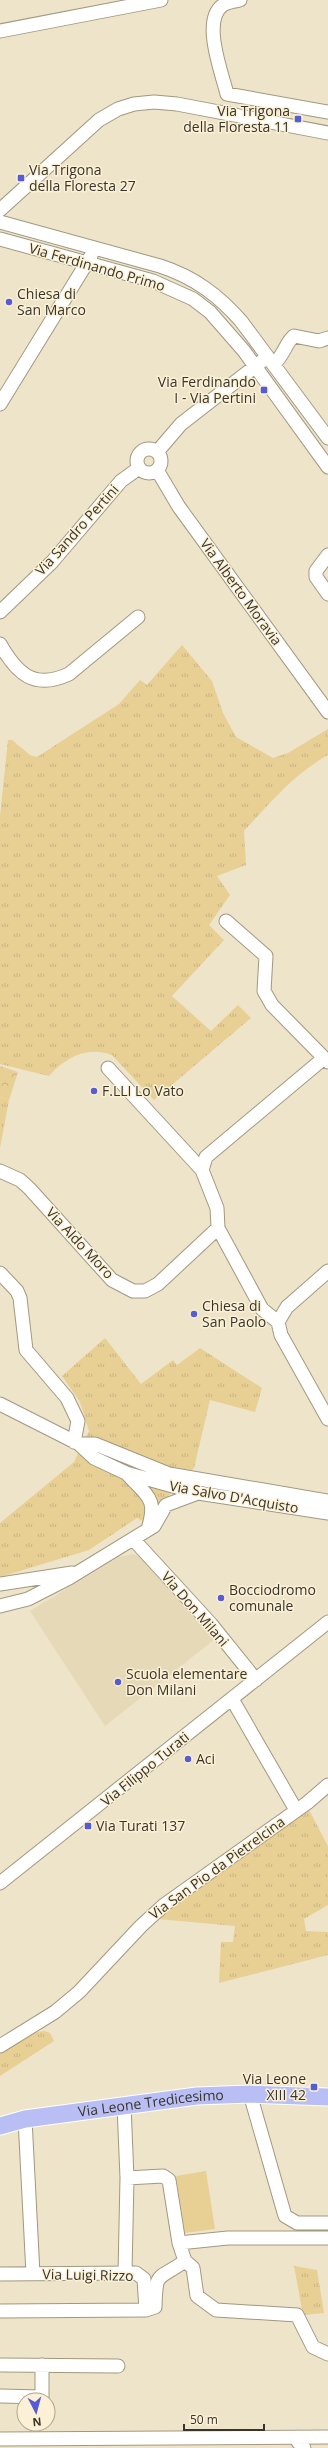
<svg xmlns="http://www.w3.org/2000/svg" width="328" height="2448" font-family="'Open Sans',sans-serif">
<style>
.built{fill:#e6d9b7}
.grass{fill:url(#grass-tufts)}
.park{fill:url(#park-crowns)}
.pitch{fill:#e8d095}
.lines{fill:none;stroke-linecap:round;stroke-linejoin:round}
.minor-casing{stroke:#a29880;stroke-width:15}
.major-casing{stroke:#fff;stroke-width:19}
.minor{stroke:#fff;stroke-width:13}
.major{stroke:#b9bff4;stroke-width:17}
.poi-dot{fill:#585cd3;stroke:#fcf1d6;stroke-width:1.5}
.labels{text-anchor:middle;stroke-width:3;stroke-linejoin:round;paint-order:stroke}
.poi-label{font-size:14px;fill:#38342a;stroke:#fcf1d6;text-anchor:start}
.street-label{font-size:14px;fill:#38342a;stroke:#fcf1d6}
</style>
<defs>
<pattern id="grass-tufts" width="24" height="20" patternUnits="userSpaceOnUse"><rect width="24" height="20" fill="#e8d095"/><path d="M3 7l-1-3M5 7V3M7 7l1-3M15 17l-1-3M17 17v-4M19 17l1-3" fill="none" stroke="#c8b381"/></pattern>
<pattern id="park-crowns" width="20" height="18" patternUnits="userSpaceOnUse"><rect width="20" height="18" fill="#e8d095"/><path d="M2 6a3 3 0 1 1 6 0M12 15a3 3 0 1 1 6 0" fill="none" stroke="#c8b381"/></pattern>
</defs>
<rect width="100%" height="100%" fill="#eee4c9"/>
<path class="built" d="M 133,1554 L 148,1560 L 215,1639 L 105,1726 L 30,1611 L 119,1557 Z"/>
<path class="grass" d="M 182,645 L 212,681 L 223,713 L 236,737 L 273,758 L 288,753 L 328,729 L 328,755 C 294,774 270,803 244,831 L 246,865 L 217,876 L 230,895 L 209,925 L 224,940 L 172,996 L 211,1031 L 238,1005 L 251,1018 L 154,1100 L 112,1055 C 87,1046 66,1057 49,1076 L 0,1064 L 0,816 L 8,740 L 12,740 L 30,755 L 37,757 L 119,704 L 140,680 L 147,685 Z
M 0,1097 L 9,1100 L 0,1148 Z
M 105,1338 L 141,1384 L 173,1360 L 177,1365 L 200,1348 L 262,1388 L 255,1412 L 210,1400 L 194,1468 L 144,1522 L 137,1518 L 89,1550 L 0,1577 L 0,1523 L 74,1462 L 89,1431 L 80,1402 L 62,1376 Z
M 309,1810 L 328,1846 L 328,1905 L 304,1919 L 306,1931 L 328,1932 L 328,1955 L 219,1983 L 221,1942 L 233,1942 L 235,1926 L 158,1919 L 158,1916 Z
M 45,2031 L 50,2033 L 54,2041 L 0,2076 L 0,2051 L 31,2033 Z
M 294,2266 L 317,2270 L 324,2313 L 303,2315 Z"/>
<path class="park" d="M 0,1066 L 18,1072 L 9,1100 L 0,1097 Z"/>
<path class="pitch" d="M 206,2171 L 215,2229 L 185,2233 L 176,2176 Z"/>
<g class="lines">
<g class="minor-casing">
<path id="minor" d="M 240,0 C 235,1 227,2 223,5 C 201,20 222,73 227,94 L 328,112
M 0,31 L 161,0
M 0,210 L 99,120 L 118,109 L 134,104 L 154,102 L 177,104 L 328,133
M 0,222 L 160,266 C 194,277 218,295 241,321 L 328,438
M 0,239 L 153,281 L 193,299 L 210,312 L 244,351 L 328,467
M 274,364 C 284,355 286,342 294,336 L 319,341 L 328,338
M 0,404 L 91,256
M137 461a12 12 0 1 1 24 0a12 12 0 1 1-24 0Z
M 157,452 L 181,424 L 262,361
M 157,470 L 179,507 L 328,712
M 328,555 L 316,571 L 316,577 L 328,594
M 0,612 L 52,562 L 121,481 L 139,468
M 0,644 C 17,674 34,690 69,674 L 138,617
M 226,921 L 266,956 L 264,991 L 272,1005 L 328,1062
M 108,1068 L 202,1170 L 217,1208 L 218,1228 L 262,1309 L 278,1322 L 281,1335 L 328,1419
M 202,1170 L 206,1157 L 324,1058
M 0,1171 L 20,1180 L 29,1188 L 112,1280 L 133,1291 L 145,1291 L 158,1284 L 218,1228
M 0,1273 L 17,1291 L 20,1298 L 26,1350 L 67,1398 L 78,1421 L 74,1442
M 278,1322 L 287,1307 L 328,1271
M 0,1404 L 79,1444 L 94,1458 L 126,1473 L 198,1493 L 328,1513
M 79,1444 L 95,1444 L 169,1474 L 328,1501
M 127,1474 C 147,1496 158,1498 148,1529
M 133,1539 L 211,1624 L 256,1680
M 0,1584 L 72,1573
M 0,1606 L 28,1599 L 69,1578 L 154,1526 L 166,1505 L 198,1493
M 232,1699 L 296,1810
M 0,1883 L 328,1622
M 0,2046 L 55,2012 L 79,1992 L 141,1926 L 164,1905 L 307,1803 L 328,1785
M 250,2094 L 285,2216 L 297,2223 L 328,2223
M 124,2105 L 127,2178 L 163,2176 L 169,2180 L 179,2243 L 185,2261
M 25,2119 L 33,2274
M 179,2243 L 228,2238 L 328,2238
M 185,2261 L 193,2268 L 197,2296 L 216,2310 L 297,2315 L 313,2347 L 328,2354
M 125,2273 L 127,2178
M 0,2274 L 136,2273 L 144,2279 L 146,2310
M 0,2311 L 146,2310 L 155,2307 C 156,2270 157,2281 185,2261
M 0,2365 L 118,2366
M 0,2396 L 42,2397 L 42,2365
M 298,2437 L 298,2442 L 304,2448
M 0,2439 L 328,2437"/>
</g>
<g class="major-casing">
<g id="major">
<path id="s1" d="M 0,2126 L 25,2119 L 197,2096 L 250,2094 L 328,2097"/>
</g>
</g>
<use href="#minor" class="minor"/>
<use href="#major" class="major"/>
</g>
<g class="poi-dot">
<rect x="294" y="115" width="8" height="8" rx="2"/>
<rect x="17" y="174" width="8" height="8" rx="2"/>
<circle cx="9" cy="302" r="4"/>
<rect x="260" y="386" width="8" height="8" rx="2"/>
<circle cx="94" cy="1091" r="4"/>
<circle cx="194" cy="1314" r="4"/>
<circle cx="221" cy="1598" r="4"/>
<circle cx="118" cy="1682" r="4"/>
<circle cx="188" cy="1759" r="4"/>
<rect x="84" y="1822" width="8" height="8" rx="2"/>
<rect x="310" y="2083" width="8" height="8" rx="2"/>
</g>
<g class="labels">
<g class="poi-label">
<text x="290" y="116" text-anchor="end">Via Trigona<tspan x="290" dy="16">della Floresta 11</tspan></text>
<text x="29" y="175">Via Trigona<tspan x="29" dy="16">della Floresta 27</tspan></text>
<text x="17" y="299">Chiesa di<tspan x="17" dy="16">San Marco</tspan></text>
<text x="256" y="387" text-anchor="end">Via Ferdinando<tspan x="256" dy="16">I - Via Pertini</tspan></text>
<text x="102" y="1096">F.LLI Lo Vato</text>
<text x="202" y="1311">Chiesa di<tspan x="202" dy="16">San Paolo</tspan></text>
<text x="229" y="1595">Bocciodromo<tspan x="229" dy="16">comunale</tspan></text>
<text x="126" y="1679">Scuola elementare<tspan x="126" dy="16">Don Milani</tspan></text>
<text x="196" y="1764">Aci</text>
<text x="96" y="1831">Via Turati 137</text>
<text x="306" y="2084" text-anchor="end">Via Leone<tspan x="306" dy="16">XIII 42</tspan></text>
</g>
<g class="street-label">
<text transform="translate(97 267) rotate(16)" y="5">Via Ferdinando Primo</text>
<text transform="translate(77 530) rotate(-48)" y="5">Via Sandro Pertini</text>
<text transform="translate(241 592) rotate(54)" y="5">Via Alberto Moravia</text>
<text transform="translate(80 1243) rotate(47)" y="5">Via Aldo Moro</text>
<text transform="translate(234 1497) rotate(10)" y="5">Via Salvo D'Acquisto</text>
<text transform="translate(195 1609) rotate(49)" y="5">Via Don Milani</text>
<text transform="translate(145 1769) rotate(-39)" y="5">Via Filippo Turati</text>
<text transform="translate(217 1868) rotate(-36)" y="5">Via San Pio da Pietrelcina</text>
<text dy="5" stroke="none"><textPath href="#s1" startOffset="153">Via Leone Tredicesimo</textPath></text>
<text transform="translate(88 2275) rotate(1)" y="5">Via Luigi Rizzo</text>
</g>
</g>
<g transform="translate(36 2412) rotate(174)"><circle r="19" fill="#fcf1d6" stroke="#aea591"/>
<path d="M0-3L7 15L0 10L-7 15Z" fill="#585cd3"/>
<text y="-6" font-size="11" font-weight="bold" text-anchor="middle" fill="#38342a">N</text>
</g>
<path d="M184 2424v6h80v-6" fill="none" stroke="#38342a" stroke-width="2"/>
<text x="190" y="2424" font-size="12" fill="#38342a" stroke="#fcf1d6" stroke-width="3" paint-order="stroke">50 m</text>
</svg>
